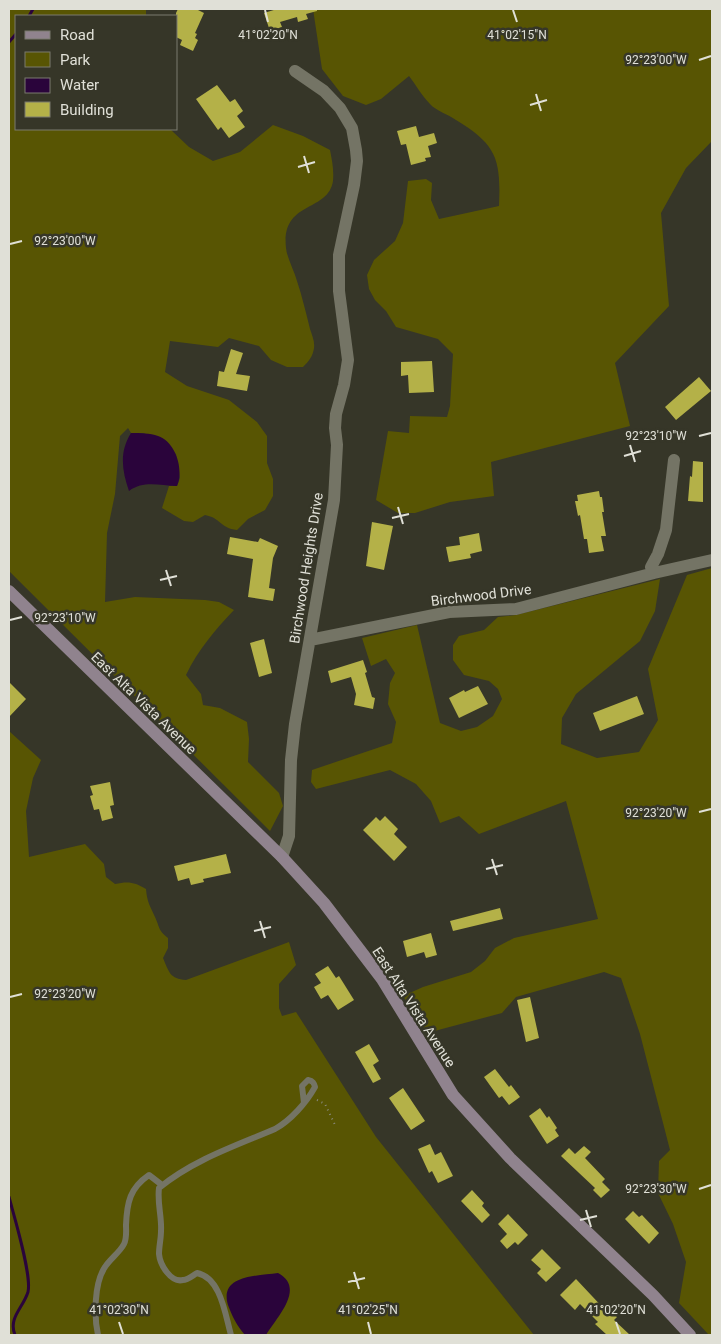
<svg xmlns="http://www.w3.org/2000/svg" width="721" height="1344" font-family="Roboto,sans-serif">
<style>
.green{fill:#585503}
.water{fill:#2a043b}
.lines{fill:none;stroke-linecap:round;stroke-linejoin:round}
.stream{stroke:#2a043b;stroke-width:3}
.building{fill:#b4b148}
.path{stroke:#8b8b7f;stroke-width:2;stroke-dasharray:1 4;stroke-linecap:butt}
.service{stroke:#747465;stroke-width:6}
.minor{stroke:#747465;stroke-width:12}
.secondary{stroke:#90838e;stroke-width:12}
.ticks{fill:none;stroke:#e0e0d7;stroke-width:2}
.labels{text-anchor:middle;stroke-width:5;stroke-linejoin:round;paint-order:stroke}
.street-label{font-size:14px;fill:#e0e0d7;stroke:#363628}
.ticks-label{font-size:12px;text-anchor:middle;fill:#e0e0d7;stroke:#363628;stroke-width:5;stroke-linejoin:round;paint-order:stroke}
</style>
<rect width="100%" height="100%" fill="#363628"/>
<path class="green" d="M 9,9 L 146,9 L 146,16 L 16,16 L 16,129 L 170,129 L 189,147 L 213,161 L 240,152 L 273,125 L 303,136 L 330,150 C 332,160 334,170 333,181 C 328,213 281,200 286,248 C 287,258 294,270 297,281 C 302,296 306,313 310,329 C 312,335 315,342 314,348 C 313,356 309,361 303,367 L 287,367 L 271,360 L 259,346 L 229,338 L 218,347 L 170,341 L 165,372 L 187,386 L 229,400 L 257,422 L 267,436 L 267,463 L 273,479 L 273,496 L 265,510 L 248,519 L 237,530 C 220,528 221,518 205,515 L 193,522 L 184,521 L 162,508 L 169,486 L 177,486 L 180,478 L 176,454 L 144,433 L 131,433 L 128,428 L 120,436 L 115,494 L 107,533 L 105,602 L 135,597 L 205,600 L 219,602 L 234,610 C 215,630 198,650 186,675 L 201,694 L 203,705 L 220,708 L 247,722 L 249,739 L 248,762 L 279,793 L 283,806 L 270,831 L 9,571 Z
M 313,9 L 712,9 L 712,141 L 686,168 L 661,213 L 669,306 L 615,363 L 630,426 L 491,462 L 494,496 L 450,502 L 415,513 L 398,513 L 376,500 L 388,431 L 409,433 L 410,416 L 447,417 L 450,406 L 453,354 L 438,339 L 396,327 L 386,311 L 375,300 L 369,289 L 367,275 L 374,260 L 395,241 L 403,223 L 408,181 L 426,179 L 432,183 L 431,200 L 439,219 L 499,206 C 501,159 497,145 456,120 C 448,114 436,111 430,104 C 422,96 416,85 409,76 L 381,99 L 366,105 L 343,96 L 322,69 Z
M 712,568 L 712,1335 L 709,1335 L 679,1303 L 686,1262 L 673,1224 L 658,1193 L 659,1161 L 670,1150 L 640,1034 L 621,978 L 604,972 L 516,997 L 502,1013 L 427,1033 L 403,996 L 423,987 L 471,972 L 485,961 L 495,948 L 514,938 L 598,919 L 566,801 L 479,834 L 459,816 L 440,823 L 431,801 L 416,784 L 390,770 L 316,789 L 311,782 L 312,770 L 392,743 L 396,722 L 388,704 L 390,683 L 395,673 L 386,659 L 371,666 L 362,638 L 417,625 L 440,723 L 461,731 L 477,727 L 493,716 L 502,699 L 498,689 L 489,681 L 464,675 L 453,660 L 453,645 L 459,636 L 484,630 L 498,617 L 516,615 L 660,579 L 655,611 L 640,641 L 576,694 L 562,718 L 561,744 L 597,758 L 639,752 L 658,720 L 648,669 L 687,575 Z
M 9,731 L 41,760 L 33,778 L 26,811 L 29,857 L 85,844 L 104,864 L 106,877 L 115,884 C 128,881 135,882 146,889 C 147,902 150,906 155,917 C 160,928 158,930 168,938 L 168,948 L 163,958 C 169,972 170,979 186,980 L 289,942 L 296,965 L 279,984 L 279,1008 L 282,1016 L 296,1012 L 376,1137 L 534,1335 L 9,1335 Z"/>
<path class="water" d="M 131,433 C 140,433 150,433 158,436 C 176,442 184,470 177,486 C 160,486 144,480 129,491 C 122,471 119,452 131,433 Z
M 278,1273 C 306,1288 277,1317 266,1335 L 245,1335 C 237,1326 232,1316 228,1305 C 219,1275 257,1276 278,1273 Z"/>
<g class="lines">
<path class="stream" d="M 29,16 L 33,9
M 9,42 L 16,34
M 9,1197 C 14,1216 32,1275 28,1292 C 23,1308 8,1318 15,1335"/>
</g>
<path class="building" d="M 178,9 L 196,9 L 204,13 L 195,33 L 197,34 L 195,38 L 198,40 L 193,51 L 180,45 L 182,40 L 176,37 L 176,13 Z
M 277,9 L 317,9 L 317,11 L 306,14 L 308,19 L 298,22 L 297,17 L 280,22 L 282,27 L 270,31 L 264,13 Z
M 217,85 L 230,102 L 235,99 L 243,111 L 237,116 L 245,127 L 229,138 L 221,127 L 218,130 L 196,99 Z
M 416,126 L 419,137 L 434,133 L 437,143 L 428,146 L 431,157 L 425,158 L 426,161 L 411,165 L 406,144 L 401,145 L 397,131 Z
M 231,349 L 243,353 L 236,374 L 250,376 L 247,391 L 217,386 L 219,371 L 224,372 Z
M 432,361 L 434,392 L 409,393 L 408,375 L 401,376 L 401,362 Z
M 699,377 L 711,391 L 676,420 L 665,407 Z
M 693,461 L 703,462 L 703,502 L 688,501 L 690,476 L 692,477 Z
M 599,491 L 600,497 L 602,497 L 604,512 L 602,512 L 606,536 L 601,536 L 604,551 L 589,553 L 587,539 L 584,539 L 580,515 L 578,516 L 575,501 L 578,501 L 577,495 Z
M 372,522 L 393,526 L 384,570 L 366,566 Z
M 479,533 L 482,551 L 470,554 L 471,558 L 449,562 L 446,547 L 460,545 L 459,537 Z
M 230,537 L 258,542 L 260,538 L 278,546 L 273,558 L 269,588 L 275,589 L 273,601 L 248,597 L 253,559 L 227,554 Z
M 264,639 L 272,673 L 259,677 L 250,643 Z
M 363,660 L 367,672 L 365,673 L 372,697 L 375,698 L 373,709 L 354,705 L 356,694 L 351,677 L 331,683 L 328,671 Z
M 9,682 L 26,699 L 9,717 Z
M 478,686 L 488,704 L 459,718 L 449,698 L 464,690 L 465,692 Z
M 637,696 L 644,714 L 600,731 L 593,713 Z
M 110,782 L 114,805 L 110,806 L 113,818 L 102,821 L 99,809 L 94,810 L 90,796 L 93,795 L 90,786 Z
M 385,816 L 398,829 L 394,834 L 407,847 L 394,861 L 363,830 L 376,817 L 380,821 Z
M 226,854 L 231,873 L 203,879 L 204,882 L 191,885 L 189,878 L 178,881 L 174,866 Z
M 500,908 L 503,919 L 453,931 L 450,921 Z
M 431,933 L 437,955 L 426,958 L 424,952 L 407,957 L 403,941 Z
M 328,966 L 336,978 L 339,976 L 354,1000 L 338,1010 L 328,995 L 321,999 L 314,987 L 321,983 L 315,974 Z
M 530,997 L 539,1038 L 526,1042 L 517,1000 Z
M 369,1044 L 379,1061 L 373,1065 L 381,1079 L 373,1083 L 355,1052 Z
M 495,1069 L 509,1087 L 511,1085 L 520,1097 L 509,1105 L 502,1096 L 499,1098 L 484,1077 Z
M 403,1088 L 425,1121 L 411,1130 L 389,1098 Z
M 540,1108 L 547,1118 L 549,1116 L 557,1128 L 555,1130 L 559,1136 L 547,1144 L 529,1116 Z
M 430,1144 L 435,1155 L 441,1152 L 453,1176 L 438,1183 L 432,1171 L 429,1173 L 418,1149 Z
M 584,1146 L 591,1152 L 585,1158 L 605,1179 L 602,1182 L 610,1190 L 601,1198 L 593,1190 L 595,1188 L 561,1156 L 569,1148 L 575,1154 Z
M 472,1190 L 484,1203 L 482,1206 L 490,1215 L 482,1223 L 461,1201 Z
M 633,1211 L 639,1217 L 642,1215 L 659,1233 L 649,1244 L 625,1219 Z
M 508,1214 L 528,1235 L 518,1245 L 515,1242 L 507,1249 L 500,1241 L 507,1234 L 498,1224 Z
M 542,1249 L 561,1268 L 546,1282 L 537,1273 L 541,1269 L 531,1260 Z
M 576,1279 L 607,1312 L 609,1309 L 617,1317 L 614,1320 L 630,1335 L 607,1335 L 595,1324 L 598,1322 L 580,1304 L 575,1310 L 560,1295 Z"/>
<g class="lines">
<path class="path" d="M 317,1100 L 325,1104 L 335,1125"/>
<path class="service" d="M 98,1335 C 94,1317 94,1283 105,1267 C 110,1259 120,1252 124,1244 C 127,1238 126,1231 126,1225 C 127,1202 130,1188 149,1175 L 162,1185
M 231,1335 C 225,1314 221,1278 197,1273 C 192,1276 188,1280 183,1280 C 171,1283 160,1265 159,1254 C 159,1246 161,1239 161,1231 C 162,1217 157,1203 159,1188 C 193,1160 235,1146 275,1129 C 291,1120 306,1103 315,1087 C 314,1083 313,1081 308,1080 L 302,1086 L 304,1103"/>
<path class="minor" d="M 654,573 L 651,567 L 658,554 L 666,530 L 674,460
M 310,640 L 449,612 L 516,609 L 654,573 L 712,560
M 282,857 L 289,836 L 291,760 L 295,724 L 334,500 L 337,445 L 335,428 L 336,414 L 344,385 L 348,360 L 339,291 L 339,255 L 354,185 L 357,161 L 356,150 L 352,128 L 340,108 L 324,91 L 295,71"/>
<path class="secondary" d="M 9,591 L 282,857 L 324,903 L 382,979 L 453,1095 L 510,1158 L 653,1295 L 690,1335"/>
</g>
<path class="ticks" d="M 265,10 L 268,22M 513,10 L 517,22M 699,60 L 711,56M 536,94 L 541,111M 530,105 L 547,100M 304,156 L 309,173M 298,167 L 315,162M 10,244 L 22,241M 699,436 L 711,433M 630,445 L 635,462M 624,456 L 641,451M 398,507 L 403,524M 392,518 L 409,514M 166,570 L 171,586M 160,580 L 177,576M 10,620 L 22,617M 699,812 L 711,809M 492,859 L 497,875M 486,869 L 503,865M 260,921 L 265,938M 254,931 L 271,927M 10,997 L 22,994M 699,1189 L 711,1185M 586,1210 L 591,1227M 580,1220 L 597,1216M 354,1272 L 359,1289M 348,1282 L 365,1278M 119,1322 L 123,1334M 368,1322 L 371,1334M 616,1322 L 620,1334"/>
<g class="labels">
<g class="street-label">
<text transform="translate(306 568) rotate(-81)" y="5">Birchwood Heights Drive</text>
<text transform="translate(481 595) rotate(-7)" y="5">Birchwood Drive</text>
<text transform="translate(144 703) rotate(44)" y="5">East Alta Vista Avenue</text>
<text transform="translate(414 1007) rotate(57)" y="5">East Alta Vista Avenue</text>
</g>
</g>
<g class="ticks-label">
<text x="268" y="39">41°02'20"N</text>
<text x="517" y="39">41°02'15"N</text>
<text x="656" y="64">92°23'00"W</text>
<text x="65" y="245">92°23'00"W</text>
<text x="656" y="440">92°23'10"W</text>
<text x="65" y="622">92°23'10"W</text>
<text x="656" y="817">92°23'20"W</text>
<text x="65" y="998">92°23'20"W</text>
<text x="656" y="1193">92°23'30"W</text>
<text x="119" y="1314">41°02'30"N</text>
<text x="368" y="1314">41°02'25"N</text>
<text x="616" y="1314">41°02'20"N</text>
</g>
<rect width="721" height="1344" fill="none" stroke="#e0e0d7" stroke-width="20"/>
<rect x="15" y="15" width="162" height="115" fill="#363628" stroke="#7a7a6e"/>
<rect x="25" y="31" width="25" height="8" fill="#90838e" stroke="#7a7a6e"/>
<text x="60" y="40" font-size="15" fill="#e0e0d7">Road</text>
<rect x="25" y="52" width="25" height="15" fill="#585503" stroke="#7a7a6e"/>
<text x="60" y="65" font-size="15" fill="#e0e0d7">Park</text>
<rect x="25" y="78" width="25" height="15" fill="#2a043b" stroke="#7a7a6e"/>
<text x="60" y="90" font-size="15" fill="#e0e0d7">Water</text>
<rect x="25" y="102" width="25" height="15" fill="#b4b148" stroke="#7a7a6e"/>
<text x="60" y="115" font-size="15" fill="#e0e0d7">Building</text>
</svg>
